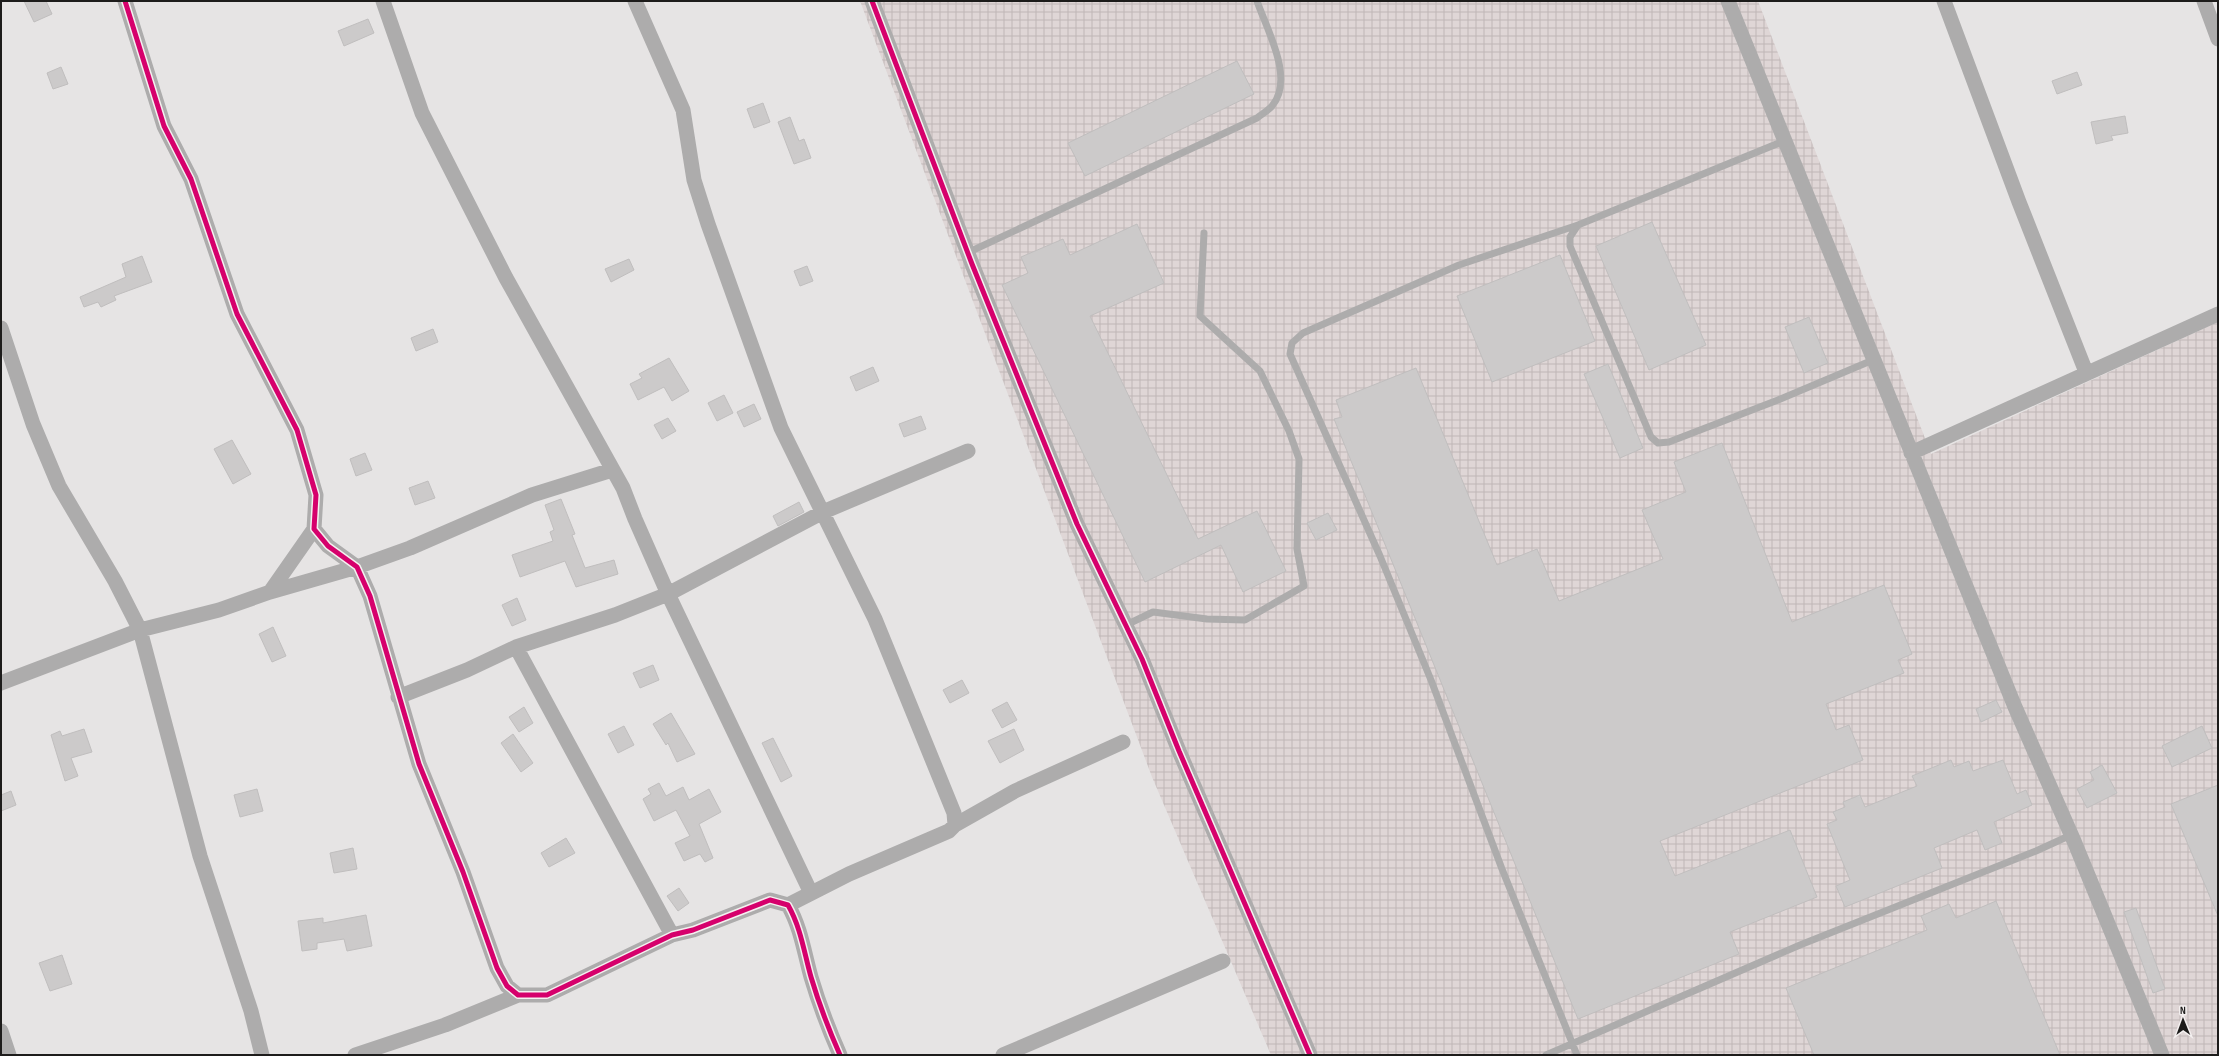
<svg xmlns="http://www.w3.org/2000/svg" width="2219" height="1056" font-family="'Sofia Sans Condensed',sans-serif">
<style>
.industrial{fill:url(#industrial-grid)}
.building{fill:#cccaca;stroke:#c0bebe}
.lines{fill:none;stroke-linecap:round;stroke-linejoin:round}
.service{stroke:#adacac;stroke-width:7}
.minor{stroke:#adacac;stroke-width:15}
.cycleway-casing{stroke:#f4f0f0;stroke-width:8}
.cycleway{stroke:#d6006c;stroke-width:5}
</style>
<defs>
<pattern id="industrial-grid" width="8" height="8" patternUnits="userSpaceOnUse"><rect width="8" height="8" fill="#dfd6d6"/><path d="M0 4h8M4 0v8" fill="none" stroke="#bfb7b7"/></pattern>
</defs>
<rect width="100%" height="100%" fill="#e6e4e4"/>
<path class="industrial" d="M 860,1 L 1758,1 L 1931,454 L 2218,322 L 2218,1055 L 1271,1055 L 1152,777 Z"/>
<path class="building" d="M 24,1 L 46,1 L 52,14 L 34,22 Z
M 368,19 L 374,33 L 344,46 L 338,31 Z
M 1237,61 L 1254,94 L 1085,176 L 1068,143 Z
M 61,67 L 68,84 L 53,89 L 47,73 Z
M 2077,72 L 2082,85 L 2057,94 L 2052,81 Z
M 763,103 L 770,122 L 754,128 L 747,109 Z
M 2125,116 L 2128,133 L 2111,136 L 2113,140 L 2096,144 L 2091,122 Z
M 790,117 L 799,141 L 804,139 L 811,158 L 794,164 L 778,122 Z
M 1652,222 L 1706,345 L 1649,370 L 1596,246 Z
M 1137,224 L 1164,283 L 1090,316 L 1198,539 L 1257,511 L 1286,571 L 1243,592 L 1221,545 L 1145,582 L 1002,285 L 1028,273 L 1021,257 L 1063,239 L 1070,255 Z
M 1560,255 L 1595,341 L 1492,382 L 1457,296 Z
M 142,256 L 152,282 L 114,296 L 116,300 L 101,307 L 98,302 L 84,307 L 80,297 L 126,277 L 122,264 Z
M 629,259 L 634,270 L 611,282 L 605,269 Z
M 807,266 L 813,281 L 800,286 L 794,271 Z
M 1809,317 L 1828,363 L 1804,373 L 1785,327 Z
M 433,329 L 438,342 L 416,351 L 411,338 Z
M 669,358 L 689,391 L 672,401 L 664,387 L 638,400 L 630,384 L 642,378 L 639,374 Z
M 1608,364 L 1643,448 L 1620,458 L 1584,374 Z
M 873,367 L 879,381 L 856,391 L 850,377 Z
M 1416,368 L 1497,565 L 1537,549 L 1559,601 L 1663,559 L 1642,510 L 1686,492 L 1674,462 L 1722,443 L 1792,622 L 1884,585 L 1912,654 L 1898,660 L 1904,673 L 1826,704 L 1836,730 L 1849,725 L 1863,760 L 1660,841 L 1675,876 L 1790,830 L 1817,897 L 1730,932 L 1739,954 L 1578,1019 L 1334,419 L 1342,417 L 1336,400 Z
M 724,395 L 733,413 L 717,421 L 708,403 Z
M 754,404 L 761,419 L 744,427 L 737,412 Z
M 921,416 L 926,429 L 904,437 L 899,424 Z
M 668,418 L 676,431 L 662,439 L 654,425 Z
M 232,440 L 251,474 L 233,484 L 214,449 Z
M 365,453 L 372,470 L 356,476 L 350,459 Z
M 428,481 L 435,498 L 415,505 L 409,488 Z
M 561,499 L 575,534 L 572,535 L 585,568 L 614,560 L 618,574 L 576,587 L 565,561 L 520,577 L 512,555 L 553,541 L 550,532 L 554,530 L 545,505 Z
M 799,502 L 804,512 L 778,526 L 773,516 Z
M 1328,513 L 1337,530 L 1316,540 L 1307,523 Z
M 517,598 L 526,620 L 512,626 L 502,605 Z
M 273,627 L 286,656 L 272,662 L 259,634 Z
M 653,665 L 659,680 L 640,688 L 633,673 Z
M 962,680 L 969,693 L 950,703 L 943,690 Z
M 1996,700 L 2002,712 L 1981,722 L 1976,709 Z
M 1007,702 L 1017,720 L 1002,728 L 992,710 Z
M 524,707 L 533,723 L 519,732 L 509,717 Z
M 671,713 L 695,754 L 677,762 L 668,743 L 666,745 L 653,724 Z
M 624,726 L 634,745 L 618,753 L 608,734 Z
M 2202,726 L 2212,748 L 2172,767 L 2162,746 Z
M 84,729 L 92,752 L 71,758 L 78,776 L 65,781 L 51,735 L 60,731 L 62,736 Z
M 1014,729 L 1024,750 L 1000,763 L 988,741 Z
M 513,734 L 533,763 L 521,772 L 501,743 Z
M 773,738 L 792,776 L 781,782 L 762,743 Z
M 1951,760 L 1954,767 L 1969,761 L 1973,771 L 2003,760 L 2017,794 L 2026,790 L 2032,805 L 1994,822 L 2002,843 L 1985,850 L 1977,830 L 1934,848 L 1942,868 L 1845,907 L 1836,886 L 1850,880 L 1827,824 L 1837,820 L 1833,812 L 1845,807 L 1843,802 L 1860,795 L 1865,807 L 1917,786 L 1912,776 Z
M 2102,765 L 2117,793 L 2087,808 L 2077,789 L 2094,780 L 2090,772 Z
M 659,783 L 666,796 L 683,787 L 689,800 L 709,789 L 721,812 L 699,824 L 713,858 L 705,862 L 700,854 L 684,861 L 675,843 L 690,836 L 676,810 L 654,821 L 643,799 L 651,794 L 648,789 Z
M 2218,785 L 2218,916 L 2171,804 Z
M 257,789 L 263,811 L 240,817 L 234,795 Z
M 11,791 L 16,805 L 1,811 L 1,795 Z
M 566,838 L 575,853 L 549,867 L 541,853 Z
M 353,848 L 357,869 L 334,873 L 330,853 Z
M 679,888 L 689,903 L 678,911 L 667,896 Z
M 1996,901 L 2060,1055 L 1814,1055 L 1786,988 L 1927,930 L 1921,916 L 1949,904 L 1956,918 Z
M 2136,908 L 2165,989 L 2153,993 L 2124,912 Z
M 366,915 L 372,946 L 347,951 L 344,939 L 317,943 L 317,949 L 302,951 L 298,921 L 323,918 L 323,923 Z
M 62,955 L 72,984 L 50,991 L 39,963 Z"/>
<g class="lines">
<path class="service" d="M 1784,141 L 1578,225 L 1570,237 L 1570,246 L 1651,437 L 1658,443 L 1669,442 L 1778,400 L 1873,360
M 967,253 L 1257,118 C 1262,114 1268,111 1272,106 C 1295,79 1267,30 1257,1
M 1126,625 L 1153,612 L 1207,619 L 1245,620 L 1304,586 L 1297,549 L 1299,459 L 1289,431 L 1260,371 L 1200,316 L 1204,233
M 1546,1055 L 1800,945 L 2036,851 L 2071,835
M 1577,1055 L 1502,869 L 1431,680 L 1380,556 L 1290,354 L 1292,343 L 1303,333 L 1459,265 L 1578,225"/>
<path class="minor" d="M 125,1 L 164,126 L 191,179 L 237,314 L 297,430 L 316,495 L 314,529 L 328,546 L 357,567 L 370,596 L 419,764 L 463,872 L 497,968 L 507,986 L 518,995 L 547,995 L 672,935 L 693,930 L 770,900 L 788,905 C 801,928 804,952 811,977 C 819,1004 829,1030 840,1055
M 383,1 L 422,113 L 506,278 L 623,488 L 635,519 L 668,594 L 811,893
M 635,1 L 683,110 L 694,180 L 708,224 L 781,428 L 875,619 L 954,813 L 955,825
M 872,1 L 972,264 L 1077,524 L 1142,659 L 1179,751 L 1310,1055
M 1728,1 L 2015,707 L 2074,841 L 2162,1055
M 1944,1 L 2019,202 L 2086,372
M 2204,1 L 2218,39
M 1,328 L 33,424 L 59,486 L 115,581 L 140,630 L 200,856 L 251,1011 L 262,1055
M 1911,453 L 2218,314
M 270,592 L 357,567 L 410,548 L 532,495 L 612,470
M 516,647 L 672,935
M 1,683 L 140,630 L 219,610 L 270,592 L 314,529
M 398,697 L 467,670 L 516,647 L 615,615 L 668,594 L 823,512 L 968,451
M 788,905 L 849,874 L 949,831 L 955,825 L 1015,791 L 1123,742
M 1,1031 L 9,1055
M 355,1055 L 445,1025 L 518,995
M 1003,1055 L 1223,961"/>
<g class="cycleway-casing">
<path id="cycleway" d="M 125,1 L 164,126 L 191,179 L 237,314 L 297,430 L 316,495 L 314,529 L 328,546 L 357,567 L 370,596 L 419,764 L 463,872 L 497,968 L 507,986 L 518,995 L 547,995 L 672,935 L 693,930 L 770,900 L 788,905 C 801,928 804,952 811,977 C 819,1004 829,1030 840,1055
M 872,1 L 972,264 L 1077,524 L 1142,659 L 1179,751 L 1310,1055"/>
</g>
<use href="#cycleway" class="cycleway"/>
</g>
<rect width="2219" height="1056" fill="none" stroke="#1d1c1b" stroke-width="4"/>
<g transform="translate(2183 1020) rotate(359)" stroke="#f4f0f0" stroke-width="3" paint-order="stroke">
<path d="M0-3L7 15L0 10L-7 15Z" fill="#1d1c1b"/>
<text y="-6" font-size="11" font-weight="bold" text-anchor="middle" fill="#1d1c1b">N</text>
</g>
</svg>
